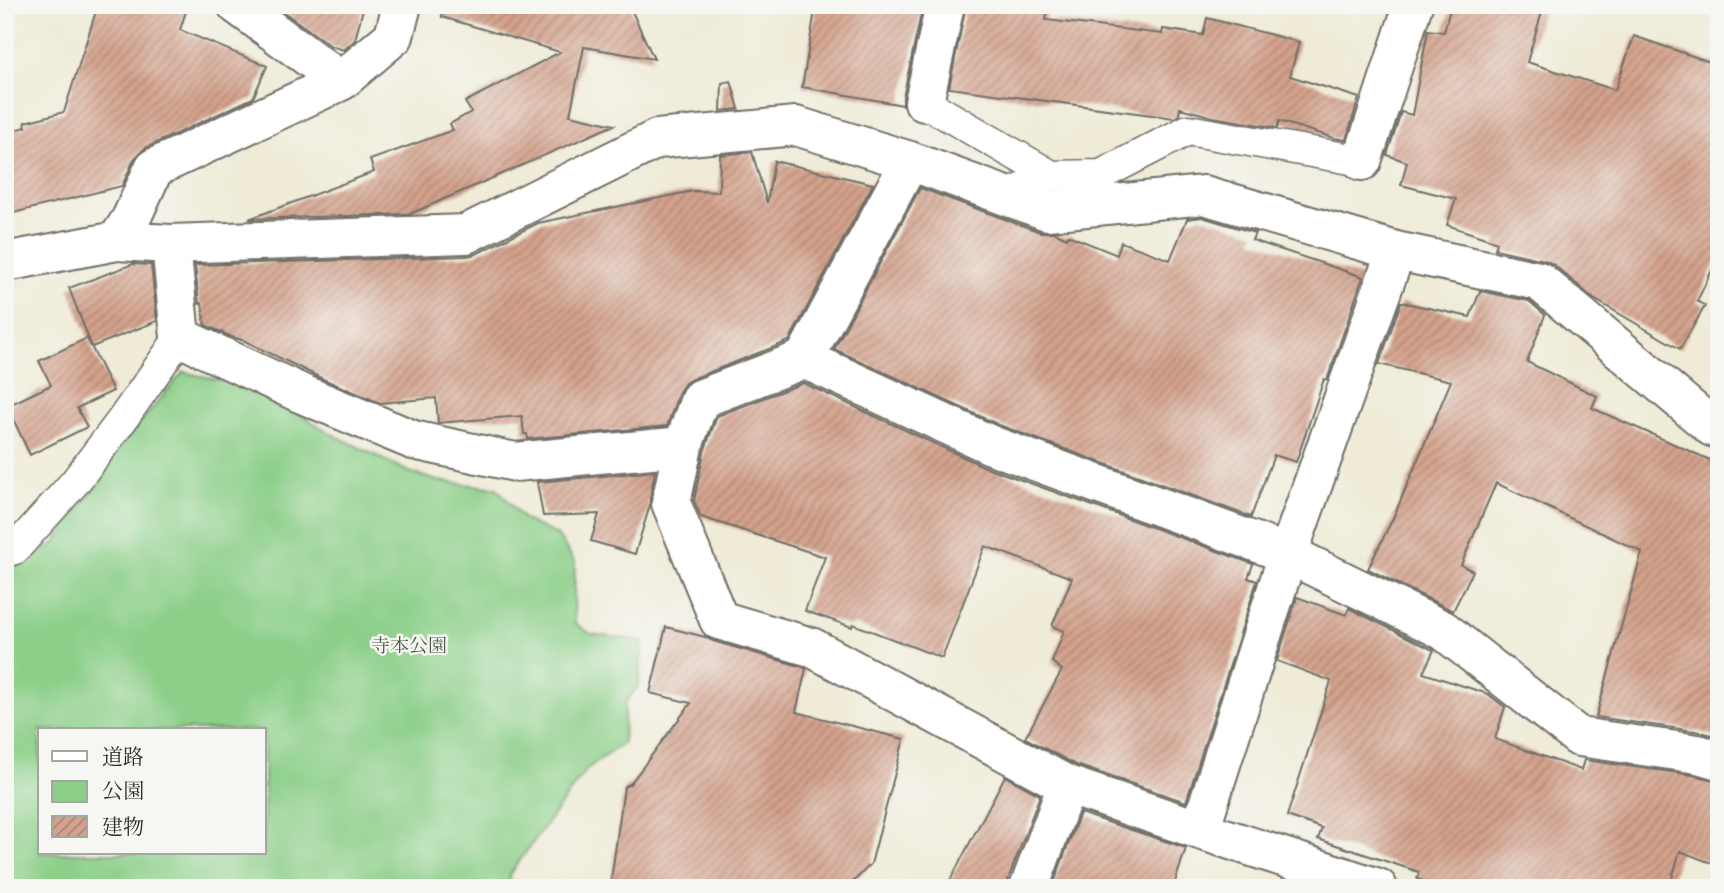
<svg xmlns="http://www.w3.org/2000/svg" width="1724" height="893" font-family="'IM FELL French Canon','Noto Serif JP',serif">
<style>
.park{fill:#8bcf88;stroke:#5b7d5a;stroke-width:2;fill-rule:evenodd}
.building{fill:url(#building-hatch)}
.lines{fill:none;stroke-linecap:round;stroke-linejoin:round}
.lane-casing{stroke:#706e67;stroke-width:33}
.street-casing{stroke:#706e67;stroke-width:42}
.lane{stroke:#fff;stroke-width:30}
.street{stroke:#fff;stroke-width:38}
.labels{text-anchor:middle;stroke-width:5;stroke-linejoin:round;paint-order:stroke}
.park-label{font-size:19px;fill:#485c47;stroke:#f6f6f2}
</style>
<defs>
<pattern id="building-hatch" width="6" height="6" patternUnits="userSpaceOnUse" patternTransform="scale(1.75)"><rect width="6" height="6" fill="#d4a28c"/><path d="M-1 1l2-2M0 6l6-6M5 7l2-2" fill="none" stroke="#ac8473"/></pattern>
</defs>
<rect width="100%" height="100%" fill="#f6f6f2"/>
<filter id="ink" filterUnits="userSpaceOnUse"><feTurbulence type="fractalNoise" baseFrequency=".0143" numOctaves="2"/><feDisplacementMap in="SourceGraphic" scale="14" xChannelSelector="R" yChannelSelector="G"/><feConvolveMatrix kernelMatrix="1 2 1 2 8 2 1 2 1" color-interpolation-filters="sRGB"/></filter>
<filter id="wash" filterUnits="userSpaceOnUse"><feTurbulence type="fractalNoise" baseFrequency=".00686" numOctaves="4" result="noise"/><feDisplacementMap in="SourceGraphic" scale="28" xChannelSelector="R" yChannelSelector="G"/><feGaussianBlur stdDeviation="1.57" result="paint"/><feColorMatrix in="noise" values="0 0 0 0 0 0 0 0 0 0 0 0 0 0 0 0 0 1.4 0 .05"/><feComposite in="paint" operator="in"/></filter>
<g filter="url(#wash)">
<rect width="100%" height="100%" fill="#efebd7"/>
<path class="park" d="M 183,372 L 228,382 L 274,398 L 332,434 L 409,472 L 438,481 L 497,488 L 524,520 L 557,535 L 575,562 L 574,598 L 575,623 L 591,634 L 643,641 L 639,685 L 625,703 L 623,743 L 587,769 L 509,875 L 511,888 L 5,888 L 5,572 L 23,563 L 55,543 L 74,514 L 100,482 L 115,452 ZM 40,730 L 264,730 L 264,853 L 40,853 Z"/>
<g id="blocks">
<path class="building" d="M 98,5 L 188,5 L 180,30 L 267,66 L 253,98 L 145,148 L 134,159 L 122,186 L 5,215 L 5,132 L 26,127 L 25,122 L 64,112 Z
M 274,5 L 364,5 L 355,40 L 344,50 L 331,46 Z
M 443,5 L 629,5 L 654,59 L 584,47 L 570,115 L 614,125 L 410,214 L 249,219 L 374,172 L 370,160 L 453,130 L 450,124 L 471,112 L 465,102 L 560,52 L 442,17 Z
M 816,5 L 923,5 L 903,97 L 903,105 L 802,87 Z
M 966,5 L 1048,5 L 1046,20 L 1162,34 L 1163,29 L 1203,35 L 1207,18 L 1299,42 L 1290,76 L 1359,98 L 1346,140 L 1334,138 L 1279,121 L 1277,128 L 1213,117 L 1180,108 L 1179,115 L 1174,118 L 949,88 Z
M 1451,5 L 1544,5 L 1527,62 L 1615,90 L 1634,36 L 1719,65 L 1719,256 L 1697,301 L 1705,306 L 1680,349 L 1594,299 L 1553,264 L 1544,260 L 1495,249 L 1497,242 L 1447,225 L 1456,199 L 1401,185 L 1407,162 L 1387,155 L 1401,112 L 1412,115 L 1428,30 L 1444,32 Z
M 731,81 L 739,109 L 721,111 L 722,83 Z
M 752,152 L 767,203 L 774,161 L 873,184 L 789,341 L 692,379 L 685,383 L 679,392 L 667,426 L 528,439 L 527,434 L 524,434 L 522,416 L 438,423 L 436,398 L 380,403 L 325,380 L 245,341 L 232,337 L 205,325 L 202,303 L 199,304 L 195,265 L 467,256 L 476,254 L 538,223 L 693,191 L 719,192 L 720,155 Z
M 920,188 L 1040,232 L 1054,232 L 1067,238 L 1068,235 L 1117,255 L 1121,242 L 1170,260 L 1187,219 L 1202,217 L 1255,233 L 1252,240 L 1363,277 L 1327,380 L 1324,379 L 1296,462 L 1274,455 L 1251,517 L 999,425 L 834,349 Z
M 133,264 L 151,265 L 157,321 L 92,347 L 69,288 Z
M 1480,291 L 1529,301 L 1545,315 L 1527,362 L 1597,396 L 1592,408 L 1719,464 L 1719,737 L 1701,732 L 1596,717 L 1642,552 L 1496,483 L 1461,565 L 1473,571 L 1453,611 L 1368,569 L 1394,516 L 1451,381 L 1379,364 L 1401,302 L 1470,317 Z
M 87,338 L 113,391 L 77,408 L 87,427 L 30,455 L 7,406 L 51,385 L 39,361 Z
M 803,383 L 983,466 L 1253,564 L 1248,578 L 1257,581 L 1186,802 L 1076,765 L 1025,738 L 1062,670 L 1052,662 L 1064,631 L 1052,626 L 1072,578 L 985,546 L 942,658 L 853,624 L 852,627 L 805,611 L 825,557 L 701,517 L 694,501 L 704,452 L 717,416 Z
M 655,471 L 650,498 L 650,505 L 635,554 L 591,541 L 599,514 L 543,516 L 537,482 Z
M 1297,597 L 1346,615 L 1349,608 L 1431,649 L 1434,650 L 1423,673 L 1488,694 L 1505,707 L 1495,739 L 1581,770 L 1584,760 L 1693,775 L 1719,781 L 1719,866 L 1680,851 L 1669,888 L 1444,888 L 1417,879 L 1419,872 L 1318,839 L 1322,828 L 1287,816 L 1331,681 L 1277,661 Z
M 666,627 L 705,637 L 713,641 L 803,667 L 806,669 L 796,712 L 904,739 L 871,864 L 847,888 L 610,888 L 624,787 L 630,784 L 691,703 L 650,693 Z
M 1005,776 L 1040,795 L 1008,880 L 1008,888 L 946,888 Z
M 1080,813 L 1186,848 L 1173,888 L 1052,888 Z"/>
</g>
</g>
<g filter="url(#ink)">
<use href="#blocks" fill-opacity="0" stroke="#706e67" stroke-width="2"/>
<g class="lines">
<g class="lane-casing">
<path id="lane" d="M 924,102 L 1052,176
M 1005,196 L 1052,176 L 1101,175 L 1188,130 L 1362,161
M 5,552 L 15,549 L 75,482 L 122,420 L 180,337"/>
</g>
<g class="street-casing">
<path id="street" d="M 237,5 L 341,81
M 924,102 L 945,5
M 910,161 L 804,359 L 700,399 L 683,446 L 671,503 L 719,620 L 811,647 L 1067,785 L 1200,830 L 1378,888
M 1362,161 L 1413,5
M 117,241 L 171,244 L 466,234 L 657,139 L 796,126 L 910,161 L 1047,211 L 1204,195 L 1396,251 L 1539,281 L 1712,427 L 1719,429
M 171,244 L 180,337 L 300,393 L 413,440 L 515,462 L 683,446
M 5,262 L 117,241 L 131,219 L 154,168 L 341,81 L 394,36 L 402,5
M 804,359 L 991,445 L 1288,554 L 1443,630 L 1579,737 L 1698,754 L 1719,760
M 1200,830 L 1288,554 L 1396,251
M 1029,888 L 1067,785"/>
</g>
<use href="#lane" class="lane"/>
<use href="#street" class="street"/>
</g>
</g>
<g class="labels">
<g class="park-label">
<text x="409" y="652">寺本公園</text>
</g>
</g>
<rect width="1724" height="893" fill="none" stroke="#f6f6f2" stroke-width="28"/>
<rect x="38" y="728" width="228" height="126" fill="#f6f6f2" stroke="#a5a5a2" stroke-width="2"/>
<rect x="52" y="751" width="35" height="10" fill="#ffffff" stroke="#a5a5a2" stroke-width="2"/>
<text x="102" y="764" font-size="21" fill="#2b2b2b">道路</text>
<rect x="52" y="781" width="35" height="21" fill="#8bcf88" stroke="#a5a5a2" stroke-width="2"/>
<text x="102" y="798" font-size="21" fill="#2b2b2b">公園</text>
<rect x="52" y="816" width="35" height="21" fill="url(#building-hatch)" stroke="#a5a5a2" stroke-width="2"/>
<text x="102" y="834" font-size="21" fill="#2b2b2b">建物</text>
</svg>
